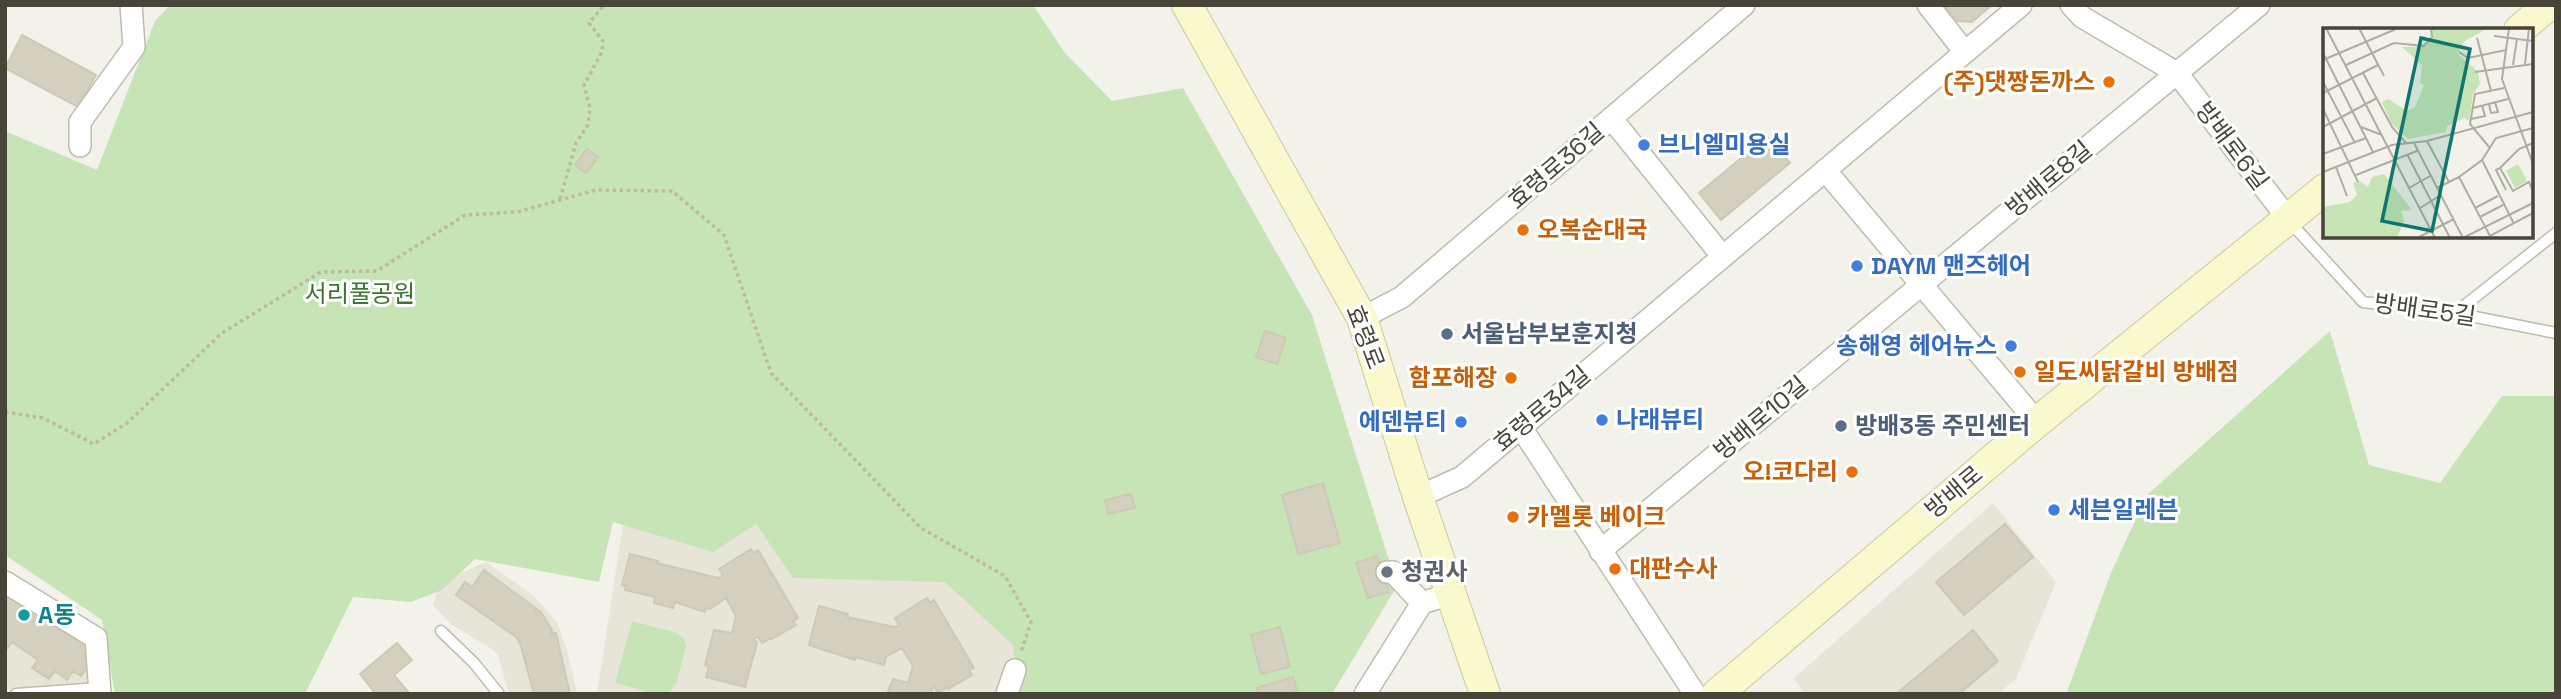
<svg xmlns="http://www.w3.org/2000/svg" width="2561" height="699" font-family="'Space Grotesk','Noto Sans KR',sans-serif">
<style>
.residential{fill:#e7e5d8}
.green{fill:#c6e4b6}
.building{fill:#d4d0c0;stroke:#cec9b4;stroke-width:2}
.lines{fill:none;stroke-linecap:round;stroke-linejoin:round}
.lane-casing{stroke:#bebcad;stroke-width:13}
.street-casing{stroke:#bebcad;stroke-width:24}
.secondary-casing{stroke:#ccc99b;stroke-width:32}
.path{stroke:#bfba9f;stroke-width:3.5;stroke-dasharray:3.5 3.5;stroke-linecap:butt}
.lane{stroke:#fff;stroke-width:10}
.street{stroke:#fff;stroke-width:21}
.secondary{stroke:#faf8cd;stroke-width:30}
.food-dot{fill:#e8710a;stroke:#fff;stroke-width:2.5}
.shop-dot{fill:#3f7fe0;stroke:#fff;stroke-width:2.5}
.service-dot{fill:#5c6f8a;stroke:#fff;stroke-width:2.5}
.worship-dot{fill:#6b7280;stroke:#fff;stroke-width:2.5}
.culture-dot{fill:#0f9aa8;stroke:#fff;stroke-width:2.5}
.labels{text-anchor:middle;stroke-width:6;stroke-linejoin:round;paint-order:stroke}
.food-label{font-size:24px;font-weight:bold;fill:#c56008;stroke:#fff;text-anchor:start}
.shop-label{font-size:24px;font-weight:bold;fill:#366cbe;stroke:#fff;text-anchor:start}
.street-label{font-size:24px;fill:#474438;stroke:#fff}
.park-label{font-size:24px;fill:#3c7430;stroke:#fff}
.service-label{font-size:24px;font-weight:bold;fill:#4e5e75;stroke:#fff;text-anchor:start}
.worship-label{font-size:24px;font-weight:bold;fill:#5b616d;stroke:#fff;text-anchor:start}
.culture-label{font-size:24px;font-weight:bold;fill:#0d838f;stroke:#fff;text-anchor:start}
.inset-road{fill:none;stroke:#aeaca3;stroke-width:2}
.view{fill:#0f766e;fill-opacity:0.15;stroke:#0f766e;stroke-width:3.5}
.inset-edge{fill:none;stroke:#474438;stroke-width:3.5}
</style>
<rect width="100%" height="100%" fill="#f3f2ea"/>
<path class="residential" d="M 631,472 L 995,580 L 1027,628 L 999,694 L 597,694 Z
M 1993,503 L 2056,582 L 2016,679 L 1998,694 L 1804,694 L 1794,678 Z
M 486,562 L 534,596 L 557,622 L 568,654 L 577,694 L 509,694 L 498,655 L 492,649 L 452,625 L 433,605 L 437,590 L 454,576 Z
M 5,586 L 87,638 L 90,684 L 5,690 Z"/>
<path class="green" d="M 170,5 L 1033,5 L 1065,53 L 1112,101 L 1183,88 L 1312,315 L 1397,586 L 1332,694 L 1012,694 L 1016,675 L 1013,645 L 945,582 L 793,578 L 756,524 L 713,552 L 613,522 L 599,582 L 475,559 L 442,590 L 411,602 L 353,597 L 305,694 L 115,694 L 102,620 L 5,555 L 5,131 L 97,170 L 155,21 Z
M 2330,331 L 2369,465 L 2440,483 L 2502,396 L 2556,396 L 2556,694 L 2066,694 L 2111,573 L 2147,495 Z
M 632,621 L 677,633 L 684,639 L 686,647 L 676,684 L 668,694 L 656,694 L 615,683 Z"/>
<path class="building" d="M 1944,5 L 1992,5 L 1972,22 L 1957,21 Z
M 22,35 L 96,75 L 78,107 L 5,68 Z
M 1767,137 L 1790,163 L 1721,220 L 1699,193 Z
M 587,149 L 598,157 L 586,173 L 575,165 Z
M 1265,331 L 1286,338 L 1277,364 L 1256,357 Z
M 1323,483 L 1340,543 L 1298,554 L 1282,495 Z
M 1131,494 L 1135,508 L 1108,514 L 1105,500 Z
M 2005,524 L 2033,557 L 1964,615 L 1936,582 Z
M 751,549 L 754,553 L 758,550 L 798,618 L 793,621 L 796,625 L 772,639 L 771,638 L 762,643 L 758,637 L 754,639 L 757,643 L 745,687 L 706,677 L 709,667 L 705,665 L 714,630 L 732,633 L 736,616 L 726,598 L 710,609 L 706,608 L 705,612 L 675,602 L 673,608 L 654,603 L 655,597 L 625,590 L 626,586 L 622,585 L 630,554 L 658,561 L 657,563 L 718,578 L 723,575 L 719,569 Z
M 1377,556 L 1389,592 L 1368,598 L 1356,563 Z
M 484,570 L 537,609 L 535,611 L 540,611 L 552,630 L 551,634 L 556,633 L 570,694 L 534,694 L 520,643 L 516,637 L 456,595 L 465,582 L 472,587 Z
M 5,588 L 90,647 L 83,656 L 91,662 L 81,676 L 73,671 L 67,680 L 55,671 L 49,679 L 32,668 L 38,660 L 12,642 L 5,651 Z
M 927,598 L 930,603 L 934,600 L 974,668 L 969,670 L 972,675 L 948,689 L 947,687 L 938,693 L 935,687 L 931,689 L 933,694 L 887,694 L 893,679 L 908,683 L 913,666 L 902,648 L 886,657 L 884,665 L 856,657 L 855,660 L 809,645 L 819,606 L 848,614 L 847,617 L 895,627 L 899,625 L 895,618 Z
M 1280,627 L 1290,667 L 1261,674 L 1251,635 Z
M 1973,630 L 1998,661 L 1959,694 L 1896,694 Z
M 397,643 L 412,660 L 394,675 L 410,694 L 376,694 L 360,674 Z
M 1293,677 L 1297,691 L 1290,694 L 1259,694 L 1257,688 Z"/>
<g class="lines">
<g class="lane-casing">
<path id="lane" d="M 2289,221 L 2363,302 L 2455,313 L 2556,333
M 2455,313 L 2556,233
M 441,631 L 474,663 L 499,694
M 16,694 L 99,688"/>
</g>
<g class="street-casing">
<path id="street" d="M 1928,5 L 1965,52
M 2071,5 L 2082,17 L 2177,73 L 2288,219
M 1611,118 L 1723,257
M 80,146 L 80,122 L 134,47 L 131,5
M 1825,170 L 2037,422
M 1362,318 L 1402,297 L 1744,5
M 1520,426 L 1695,694
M 1418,497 L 1462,477 L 2021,5
M 1600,551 L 2259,5
M 1387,572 L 1393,572 L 1422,603
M 5,582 L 96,638 L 100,694
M 1007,694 L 1015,670
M 1365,694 L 1422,603 L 1450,594"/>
</g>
<g class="secondary-casing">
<path id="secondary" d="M 1187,5 L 1362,318 L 1418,497 L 1485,694
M 2519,30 L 2549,5
M 1717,694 L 2037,422 L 2325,189"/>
</g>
<path class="path" d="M 560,199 L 576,143 L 588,125 L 590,108 L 584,85 L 602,52 L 603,41 L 589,23 L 604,5
M 5,412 L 43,418 L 94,444 L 127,423 L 222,333 L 321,272 L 377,271 L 465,215 L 517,212 L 596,190 L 672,191 L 724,235 L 771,373 L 921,528 L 1005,576 L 1031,622 L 1021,652"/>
<use href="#lane" class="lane"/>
<use href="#street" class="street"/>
<use href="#secondary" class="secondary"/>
</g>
<g class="food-dot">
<circle cx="2109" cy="82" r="7"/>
<circle cx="1523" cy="230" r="7"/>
<circle cx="2020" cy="372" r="7"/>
<circle cx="1511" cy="378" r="7"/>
<circle cx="1852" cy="472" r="7"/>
<circle cx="1513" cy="517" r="7"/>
<circle cx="1615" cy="569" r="7"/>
</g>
<g class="shop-dot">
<circle cx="1644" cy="145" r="7"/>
<circle cx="1857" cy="266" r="7"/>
<circle cx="2011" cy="346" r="7"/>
<circle cx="1602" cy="420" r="7"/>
<circle cx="1461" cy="422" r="7"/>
<circle cx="2054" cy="510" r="7"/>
</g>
<g class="service-dot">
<circle cx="1447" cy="334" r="7"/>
<circle cx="1841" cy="426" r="7"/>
</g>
<circle class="worship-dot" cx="1387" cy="572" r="7"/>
<circle class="culture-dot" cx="24" cy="615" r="7"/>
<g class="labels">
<g class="food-label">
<text x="2095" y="90" text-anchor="end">(주)댓짱돈까스</text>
<text x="1537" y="238">오복순대국</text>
<text x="2034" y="380">일도씨닭갈비 방배점</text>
<text x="1497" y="386" text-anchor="end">함포해장</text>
<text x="1838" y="480" text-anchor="end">오!코다리</text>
<text x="1527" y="525">카멜롯 베이크</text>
<text x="1629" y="577">대판수사</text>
</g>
<g class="shop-label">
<text x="1658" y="153">브니엘미용실</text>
<text x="1871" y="274">DAYM 맨즈헤어</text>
<text x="1997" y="354" text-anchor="end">송해영 헤어뉴스</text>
<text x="1616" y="428">나래뷰티</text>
<text x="1447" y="430" text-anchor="end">에덴뷰티</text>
<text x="2068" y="518">세븐일레븐</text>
</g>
<g class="street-label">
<text transform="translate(2232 146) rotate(53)" y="8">방배로6길</text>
<text transform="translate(1556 166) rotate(-41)" y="8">효령로36길</text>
<text transform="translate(2049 179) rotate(-40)" y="8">방배로8길</text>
<text transform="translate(2425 310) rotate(8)" y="8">방배로5길</text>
<text transform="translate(1365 337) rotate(69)" y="8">효령로</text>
<text transform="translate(1542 409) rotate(-40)" y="8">효령로34길</text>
<text transform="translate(1761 418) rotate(-40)" y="8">방배로10길</text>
<text transform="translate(1954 492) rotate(-40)" y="8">방배로</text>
</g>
<g class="park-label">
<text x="360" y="302">서리풀공원</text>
</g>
<g class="service-label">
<text x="1461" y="342">서울남부보훈지청</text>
<text x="1855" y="434">방배3동 주민센터</text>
</g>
<g class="worship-label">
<text x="1401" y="580">청권사</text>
</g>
<g class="culture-label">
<text x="38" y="623">A동</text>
</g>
</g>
<g transform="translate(2323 28)">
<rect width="210" height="210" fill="#f3f2ea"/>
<path d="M 108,0 L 165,0 L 142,13 L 134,25 L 155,44 L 157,56 L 150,66 L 146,93 L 142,90 L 124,98 L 123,104 L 85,111 L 68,95 L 59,74 L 65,71 L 84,83 L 92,79 L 101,57 L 97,55 L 99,37 L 79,19 L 94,19 L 110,11 ZM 195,136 L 204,153 L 192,160 L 183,143 ZM 61,146 L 89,182 L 78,183 L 81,193 L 74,210 L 1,210 L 0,179 L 27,174 L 34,167 L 30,155 L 37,153 L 45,159 L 49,149 Z" fill="#c6e4b6"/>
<path class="inset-road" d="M 3,0 L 112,210M 36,0 L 61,48M 186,0 L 179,51 L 210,136M 171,8 L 210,13M 154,10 L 168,63M 136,24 L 145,30 L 183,22M 0,25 L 50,124M 0,32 L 73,1M 202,36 L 206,0M 23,37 L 71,15 L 101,18 L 109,9 L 108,0M 190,37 L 194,11M 152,44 L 210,36M 40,45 L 69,99 L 83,115M 0,54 L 32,115M 0,65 L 55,37M 166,76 L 168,85 L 175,84 L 172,74M 150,80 L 185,71M 0,81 L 35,154M 148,91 L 162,88 L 159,77M 0,99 L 54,70M 38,99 L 59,107M 210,100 L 173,110 L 159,132 L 136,149 L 167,208 L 210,185M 104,113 L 126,154M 91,115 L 140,210 L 210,175M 210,115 L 196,121 L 177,140 L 190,163 L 206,154 L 210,163M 166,119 L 147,96 L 152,66 L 181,60M 0,126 L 43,110M 84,126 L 127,210M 159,132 L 191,196M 13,139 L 24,168M 177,140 L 173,142 L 183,162M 0,144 L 69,117 L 104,113 L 210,84M 33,147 L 94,123M 86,160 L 107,148M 114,160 L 136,149M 97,180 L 118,167M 152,180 L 175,168M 157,189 L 180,177M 94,210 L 131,191"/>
<path class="view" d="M 98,10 L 147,21 L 109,203 L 59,193 Z"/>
<rect width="210" height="210" class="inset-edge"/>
</g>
<rect width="2561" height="699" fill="none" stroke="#474438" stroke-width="14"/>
</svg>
